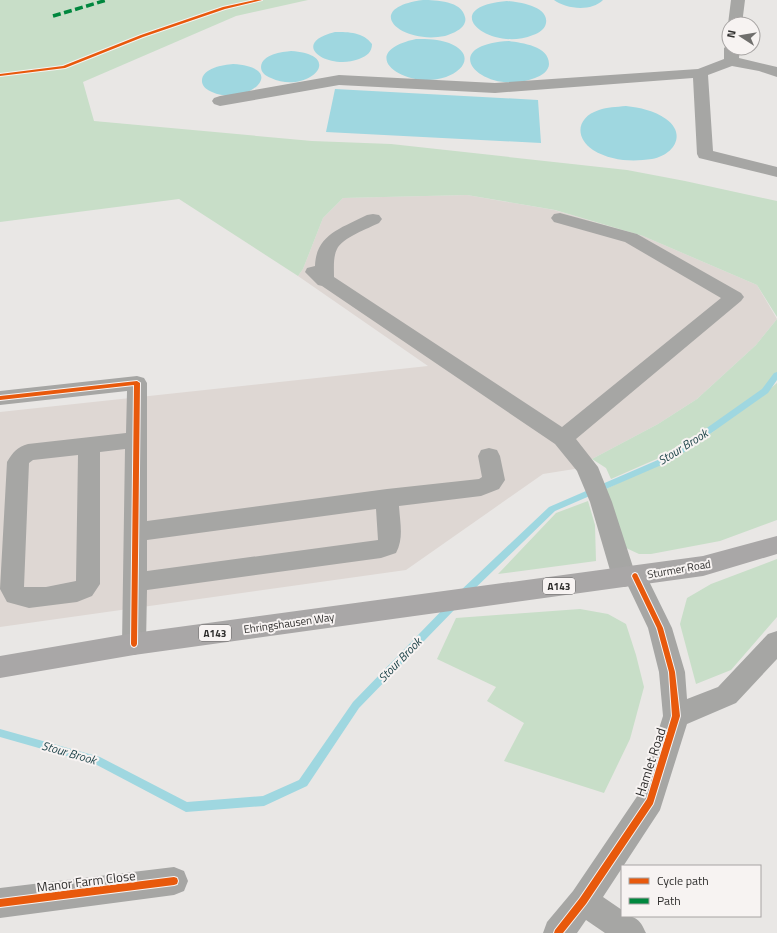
<svg xmlns="http://www.w3.org/2000/svg" width="777" height="933" font-family="'Titillium Web',sans-serif">
<style>
.built{fill:#ded7d3}
.green{fill:#c8dec8}
.water{fill:#9fd7e0}
.lines{fill:none;stroke-linecap:round;stroke-linejoin:round}
.stream{fill:#9fd7e0;fill-rule:evenodd}
.minor{fill:#a6a6a4;fill-rule:evenodd}
.major{fill:#a9a7a7;fill-rule:evenodd}
.quiet{stroke:#00873e;stroke-width:3.5;stroke-dasharray:8 3.5;stroke-linecap:butt}
.cycleway-casing{stroke:#f7f3f2;stroke-width:2}
.cycleway{fill:#e8590c;fill-rule:evenodd}
.labels{text-anchor:middle;stroke-width:4;stroke-linejoin:round;paint-order:stroke}
.shield{fill:#f7f3f2;stroke:#6b6968;stroke-width:1}
.shield-label{font-size:10px;font-weight:bold;fill:#2f2e2d}
.street-label{font-size:11px;fill:#2f2e2d;stroke:#f7f3f2}
.water-label{font-size:12px;font-style:italic;fill:#183f45;stroke:#f7f3f2}
.near-street-label{font-size:13px;fill:#2f2e2d;stroke:#f7f3f2}
</style>
<rect width="100%" height="100%" fill="#e9e7e5"/>
<path class="built" d="M 467,195 L 554,210 L 643,236 L 757,285 L 777,319 L 756,345 L 697,399 L 658,424 L 592,459 L 587,467 L 543,474 L 406,570 L 0,627 L 0,412 L 428,366 L 298,276 L 303,269 L 323,218 L 343,198 Z"/>
<path class="green" d="M 0,0 L 308,0 L 236,16 L 83,82 L 94,121 L 312,141 L 391,144 L 627,170 L 685,181 L 777,201 L 777,317 L 757,285 L 643,236 L 555,210 L 467,195 L 343,198 L 323,218 L 303,269 L 298,276 L 179,199 L 0,222 Z
M 777,319 L 777,379 L 750,405 L 777,383 L 777,520 L 720,541 L 651,554 L 639,554 L 626,548 L 606,489 L 680,453 L 716,430 L 693,443 L 611,479 L 606,468 L 592,459 L 658,424 L 697,399 L 756,345 Z
M 588,501 L 595,525 L 596,561 L 498,574 L 556,513 Z
M 777,559 L 777,617 L 731,670 L 696,684 L 680,624 L 687,598 L 711,584 Z
M 580,609 L 608,614 L 626,624 L 636,655 L 644,687 L 630,739 L 604,793 L 504,761 L 524,723 L 487,701 L 496,687 L 437,659 L 456,618 Z"/>
<path class="water" d="M 423,0 C 436,0 462,1 465,17 C 466,20 465,23 463,26 C 459,31 451,34 445,36 C 400,45 361,8 423,0 Z
M 554,0 L 603,0 C 591,12 566,9 554,0 Z
M 507,1 C 518,2 549,6 546,23 C 545,29 539,33 533,35 C 489,53 435,7 507,1 Z
M 335,32 C 349,32 363,32 372,44 C 372,52 367,56 359,59 C 329,71 287,44 335,32 Z
M 416,39 C 428,39 438,39 449,43 C 474,53 466,70 446,77 C 406,91 352,53 416,39 Z
M 509,41 C 522,43 549,46 549,64 C 549,71 541,76 535,78 C 483,98 433,45 509,41 Z
M 291,51 C 348,55 307,95 271,78 C 266,76 261,73 261,67 C 262,54 282,52 291,51 Z
M 233,64 C 292,68 246,108 212,92 C 208,90 203,88 202,82 C 201,68 223,65 233,64 Z
M 335,89 L 538,100 L 541,143 L 326,132 Z
M 626,106 C 640,108 654,110 666,119 C 687,134 674,155 652,159 C 632,162 611,161 593,150 C 574,137 577,117 599,110 C 607,107 616,107 626,106 Z"/>
<g class="lines">
<path class="stream" d="M 777,372 L 777,380 L 768,393 L 673,460 L 555,511 L 465,598 L 462,599 L 459,598 L 458,595 L 459,592 L 549,507 L 667,456 L 762,389 L 774,373 Z
M 454,600 L 457,601 L 458,604 L 457,607 L 359,708 L 307,786 L 264,806 L 186,812 L 95,764 L 0,737 L 0,729 L 100,757 L 187,802 L 263,796 L 299,780 L 353,702 L 451,601 Z"/>
<path class="minor" d="M 731,0 L 745,0 L 742,24 L 729,24 L 729,26 L 728,24 Z
M 729,44 L 729,48 L 740,48 L 739,58 L 777,67 L 777,77 L 759,71 L 732,66 L 708,75 L 713,151 L 777,167 L 777,177 L 699,158 L 697,154 L 693,78 L 495,93 L 339,85 L 220,106 L 214,104 L 212,101 L 214,98 L 220,96 L 339,75 L 495,83 L 698,69 L 724,59 L 724,48 Z
M 560,213 L 637,234 L 741,293 L 744,297 L 741,301 L 576,439 L 598,467 L 612,502 L 633,567 L 643,569 L 672,628 L 685,672 L 687,699 L 718,687 L 768,634 L 777,631 L 777,659 L 736,703 L 687,724 L 660,810 L 603,897 L 622,910 L 622,916 C 637,916 640,920 646,933 L 605,933 L 586,920 L 577,933 L 543,933 L 547,922 L 573,891 L 638,795 L 663,716 L 659,672 L 648,628 L 628,586 L 624,587 L 616,584 L 612,577 L 590,502 L 577,471 L 555,444 L 322,286 L 318,285 L 305,272 L 307,268 L 315,266 C 316,234 342,228 367,215 L 373,214 L 379,215 L 382,219 L 379,223 C 369,228 342,238 337,249 C 333,257 334,268 334,277 L 562,427 L 721,298 L 625,242 L 554,222 L 551,218 L 554,214 Z
M 137,376 L 144,378 L 147,383 L 147,521 L 387,489 L 479,479 L 482,477 L 478,456 L 481,450 L 489,448 L 497,450 L 500,456 L 505,480 L 499,489 L 481,496 L 399,506 C 400,523 404,538 396,553 L 381,558 L 147,590 L 146,644 L 143,652 L 134,655 L 125,652 L 122,644 L 125,449 L 100,452 L 100,584 L 92,596 L 77,602 L 29,608 L 7,602 L 0,589 L 7,462 C 13,452 17,447 28,444 L 126,433 L 127,391 L 0,405 L 0,391 ZM 78,455 L 76,581 L 46,587 L 24,587 L 29,463 L 33,460 ZM 376,509 L 378,540 L 147,571 L 147,540 Z
M 174,867 L 184,871 L 188,881 L 184,891 L 174,895 L 0,918 L 0,888 Z"/>
<path class="major" d="M 777,536 L 777,554 L 703,576 L 134,655 L 0,678 L 0,656 L 134,633 L 703,556 Z"/>
<path class="quiet" d="M 53,16 L 107,0"/>
<g class="cycleway-casing">
<path id="cycleway" d="M 255,0 L 262,0 L 225,9 L 143,37 L 65,68 L 0,76 L 0,74 L 63,66 L 141,35 L 223,7 Z
M 137,381 L 140,383 L 137,644 L 136,646 L 134,647 L 132,646 L 131,644 L 134,385 L 0,400 L 0,396 Z
M 635,573 L 637,574 L 663,628 L 675,672 L 680,716 L 653,804 L 586,904 L 563,933 L 554,933 L 555,930 L 580,898 L 647,799 L 672,716 L 669,672 L 657,628 L 632,576 L 633,574 Z
M 174,877 L 177,878 L 178,881 L 177,884 L 174,885 L 0,907 L 0,899 Z"/>
</g>
<use href="#cycleway" class="cycleway"/>
</g>
<g class="labels">
<g class="shield">
<rect x="543" y="578" width="32" height="16" rx="3"/>
<rect x="199" y="625" width="32" height="16" rx="3"/>
</g>
<g class="shield-label">
<text x="559" y="590">A143</text>
<text x="215" y="637">A143</text>
</g>
<g class="street-label">
<text transform="translate(679 569) rotate(-10)" y="4">Sturmer Road</text>
<text transform="translate(289 623) rotate(-8)" y="4">Ehringshausen Way</text>
</g>
<g class="water-label">
<text transform="translate(683 447) rotate(-32)" y="4">Stour Brook</text>
<text transform="translate(400 660) rotate(-46)" y="4">Stour Brook</text>
<text transform="translate(69 753) rotate(16)" y="4">Stour Brook</text>
</g>
<g class="near-street-label">
<text transform="translate(650 762) rotate(-72)" y="5">Hamlet Road</text>
<text transform="translate(86 881) rotate(-7)" y="5">Manor Farm Close</text>
</g>
</g>
<rect x="621" y="865" width="140" height="52" fill="#f7f3f2" stroke="#a7a4a3"/>
<rect x="629" y="878" width="20" height="6" fill="#e8590c" stroke="#a7a4a3"/>
<text x="657" y="885" font-size="12" fill="#2f2e2d">Cycle path</text>
<rect x="629" y="898" width="20" height="6" fill="#00873e" stroke="#a7a4a3"/>
<text x="657" y="905" font-size="12" fill="#2f2e2d">Path</text>
<g transform="translate(741 36) rotate(282)"><circle r="19" fill="#f7f3f2" stroke="#a7a4a3"/>
<path d="M0-3L7 15L0 10L-7 15Z" fill="#706f6d"/>
<text y="-6" font-size="11" font-weight="bold" text-anchor="middle" fill="#2f2e2d">N</text>
</g>
</svg>
